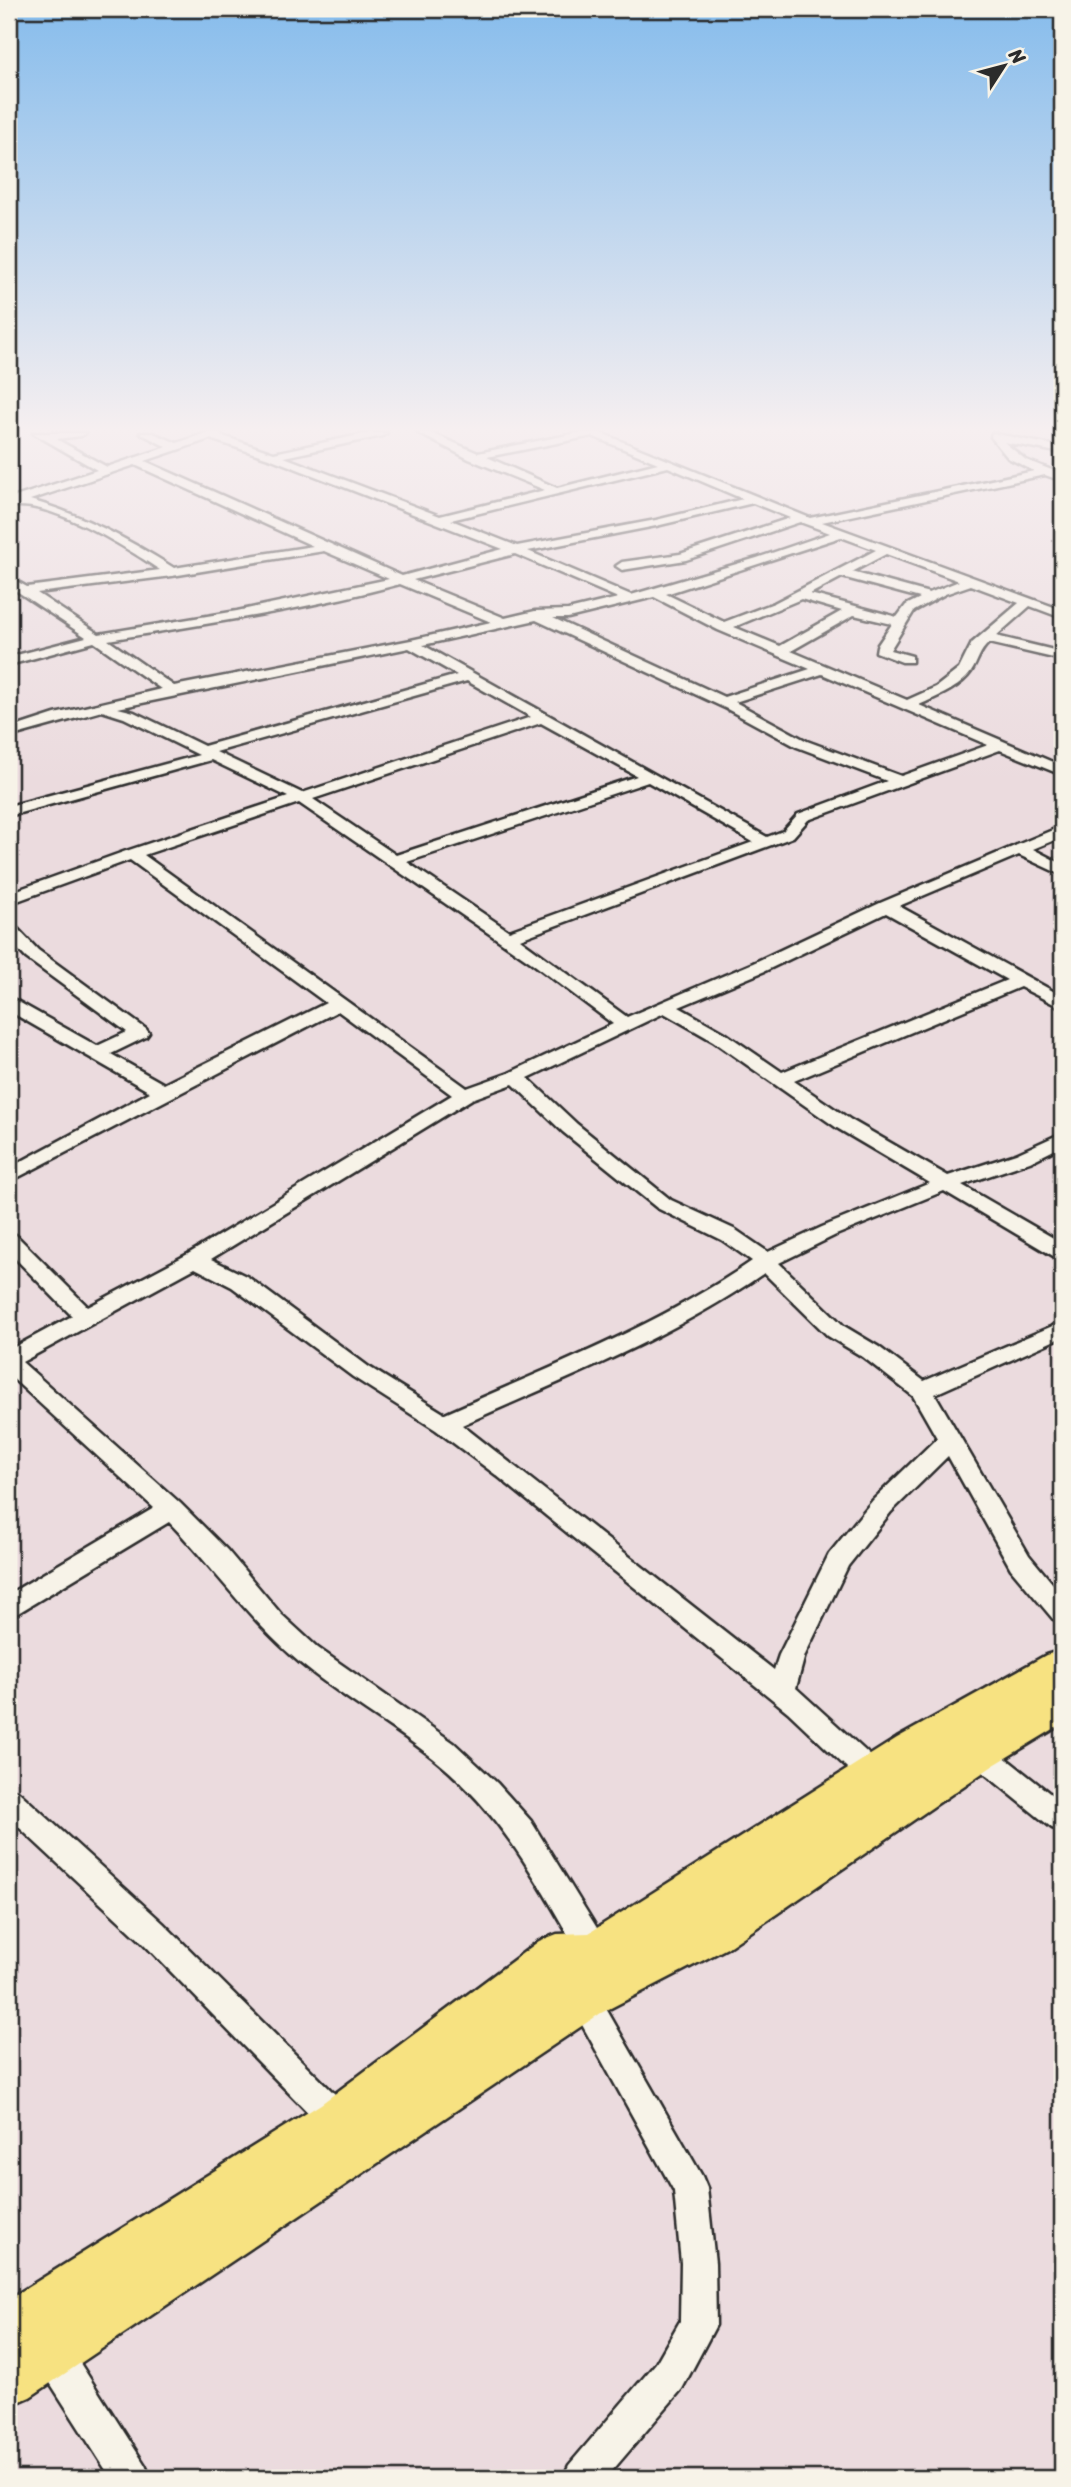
<svg xmlns="http://www.w3.org/2000/svg" width="1071" height="2487" font-family="Sriracha,sans-serif">
<style>
.lines{fill:none;stroke-linecap:round;stroke-linejoin:round}
.street-casing{stroke:#2b2b2b;stroke-width:5}
.primary-casing{stroke:#2b2b2b;stroke-width:5}
.street{fill:#f7f3e8;fill-rule:evenodd}
.primary{fill:#f7e281;fill-rule:evenodd}
</style>
<rect width="100%" height="100%" fill="#ebdbde"/>
<filter id="ink" filterUnits="userSpaceOnUse"><feTurbulence type="fractalNoise" baseFrequency=".0143" numOctaves="2"/><feDisplacementMap in="SourceGraphic" scale="14" xChannelSelector="R" yChannelSelector="G"/><feConvolveMatrix kernelMatrix="1 2 1 2 8 2 1 2 1" color-interpolation-filters="sRGB"/></filter>
<g filter="url(#ink)">
<g class="lines">
<g class="street-casing">
<path id="street" d="M 33,433 L 86,433 L 81,436 L 56,439 L 107,467 L 167,447 L 140,433 L 153,433 L 177,443 L 206,433 L 222,433 L 220,435 L 274,453 L 369,433 L 387,433 L 382,436 L 284,457 L 440,516 L 545,490 L 469,459 L 418,433 L 431,433 L 478,453 L 578,433 L 601,433 L 810,518 L 1034,471 L 1008,458 L 991,437 L 992,433 L 1062,447 L 1062,453 L 1004,442 L 1026,460 L 1062,474 L 1062,481 L 1045,475 L 822,522 L 1062,610 L 1062,618 L 1030,606 L 996,636 L 1062,652 L 1062,660 L 989,643 C 979,651 978,662 971,672 C 960,688 937,697 919,705 L 1062,766 L 1062,775 L 1000,750 L 808,820 L 793,837 L 520,939 L 627,1017 L 753,963 L 880,903 L 1062,826 L 1062,837 L 1033,849 L 1062,864 L 1062,875 L 1019,855 L 899,906 L 1062,996 L 1062,1008 L 1020,987 L 794,1081 L 851,1120 L 948,1176 L 1016,1154 L 1062,1133 L 1062,1146 L 1030,1162 L 962,1185 L 1062,1243 L 1062,1258 L 1055,1257 L 944,1191 L 836,1235 L 779,1263 L 844,1326 L 879,1347 L 924,1381 L 1062,1322 L 1062,1337 L 935,1394 L 1029,1555 L 1062,1595 L 1062,1622 L 1053,1619 L 1011,1569 L 948,1456 L 891,1512 L 848,1566 L 805,1655 L 796,1688 L 884,1768 L 888,1776 L 884,1784 L 874,1788 L 864,1784 L 788,1712 L 496,1475 L 436,1430 L 353,1377 L 232,1287 L 195,1268 L 22,1362 L 180,1503 L 227,1550 L 281,1614 L 318,1648 L 454,1743 L 497,1783 L 531,1821 L 608,1946 L 612,1956 L 608,1966 L 597,1970 L 586,1966 C 542,1890 503,1813 433,1758 C 390,1724 341,1697 299,1662 C 250,1621 213,1567 169,1522 L 18,1613 L 9,1616 L 9,1594 L 154,1508 L 9,1375 L 9,1350 L 72,1316 L 9,1252 L 9,1234 L 16,1235 L 88,1307 L 188,1254 L 452,1095 L 338,1011 L 9,1182 L 9,1168 L 150,1092 L 9,1011 L 9,999 L 15,1000 L 97,1046 L 127,1032 L 26,958 L 9,940 L 9,925 L 15,926 L 38,950 L 146,1029 L 149,1033 L 146,1037 L 111,1054 L 164,1084 L 326,1003 L 130,860 L 9,904 L 9,893 L 126,851 L 288,797 L 211,760 L 9,816 L 9,806 L 199,755 L 124,718 L 102,711 L 9,737 L 9,729 L 55,714 L 161,689 L 94,642 L 9,665 L 9,657 L 86,637 L 9,586 L 9,577 L 27,587 L 160,570 C 127,548 48,498 9,507 L 9,500 L 12,498 L 97,470 ZM 592,436 L 658,463 L 557,488 L 487,457 ZM 210,439 L 269,458 L 503,549 L 402,576 L 145,461 ZM 135,465 L 313,546 L 174,568 C 128,539 83,515 30,500 ZM 668,467 L 743,499 L 656,520 L 517,546 L 451,520 ZM 753,503 L 790,518 L 680,554 L 622,562 L 616,566 L 622,570 L 686,560 L 800,522 L 830,533 L 757,558 L 631,595 L 528,551 L 656,526 ZM 841,537 L 876,550 L 774,603 L 724,622 L 666,594 ZM 324,551 L 389,579 L 237,611 L 99,634 L 37,593 L 172,576 ZM 515,554 L 618,598 L 568,610 L 535,611 L 505,618 L 413,580 ZM 886,554 L 959,581 L 929,593 L 852,572 ZM 842,577 L 920,598 L 906,605 L 897,617 L 810,594 ZM 400,584 L 491,622 L 411,640 L 174,686 L 108,640 C 205,624 304,610 400,584 ZM 971,585 L 1019,603 L 972,643 L 959,669 L 936,687 L 907,700 L 791,651 L 854,615 L 892,624 L 877,646 L 876,652 L 902,662 L 912,662 L 912,656 L 890,650 L 914,611 L 945,594 ZM 654,597 L 718,630 L 810,669 L 724,697 L 553,618 L 568,618 ZM 801,599 L 842,611 L 780,646 L 734,627 ZM 536,620 L 727,709 L 797,747 L 887,781 L 798,814 L 783,831 L 767,837 L 423,645 ZM 409,648 L 457,675 L 204,746 L 134,712 L 118,708 ZM 822,674 L 988,745 L 901,776 L 807,741 L 735,702 ZM 467,681 L 531,717 L 302,793 L 216,752 ZM 541,723 L 637,776 L 396,855 L 313,799 ZM 648,782 L 753,842 L 509,931 L 407,862 ZM 299,803 L 532,963 L 613,1024 L 509,1073 L 467,1088 L 144,855 ZM 886,913 L 1007,980 L 782,1072 L 725,1033 L 679,1007 L 765,971 ZM 664,1013 L 713,1041 L 837,1128 L 930,1183 L 822,1227 L 768,1252 L 736,1230 L 671,1200 L 577,1124 L 528,1078 ZM 513,1084 L 563,1132 L 657,1208 L 722,1240 L 752,1261 C 658,1326 550,1367 445,1414 L 369,1367 L 248,1277 L 211,1259 L 472,1099 ZM 764,1273 L 828,1336 L 863,1357 L 913,1396 L 937,1438 L 873,1500 L 829,1554 L 779,1655 L 774,1670 L 462,1425 C 564,1379 671,1338 764,1273 Z
M 978,1741 L 988,1744 L 1062,1803 L 1062,1831 L 1052,1828 L 968,1760 L 964,1752 L 968,1744 Z
M 9,1788 L 19,1792 L 163,1923 L 352,2111 L 356,2122 L 352,2133 L 340,2138 L 328,2133 L 141,1941 L 9,1818 Z
M 581,1980 L 592,1984 L 702,2176 L 707,2188 L 715,2263 L 716,2325 L 682,2389 L 606,2478 L 563,2478 L 569,2465 L 656,2363 L 680,2321 L 681,2263 L 674,2191 L 565,1994 L 570,1984 Z
M 51,2333 L 64,2338 L 145,2465 L 151,2478 L 111,2478 L 38,2364 L 33,2351 L 38,2338 Z"/>
</g>
<g class="primary-casing">
<path id="primary" d="M 1062,1650 L 1062,1724 L 994,1765 L 727,1948 L 601,2013 L 30,2397 L 9,2406 L 9,2299 L 321,2104 L 539,1941 L 557,1934 L 589,1933 L 897,1738 L 1046,1655 Z"/>
</g>
<use href="#street" class="street"/>
<use href="#primary" class="primary"/>
</g>
</g>
<linearGradient id="sky" x2="0" y2="1"><stop stop-color="#86bcec"/><stop offset="0.55" stop-color="#f6eff0"/><stop offset="1" stop-color="#f6eff0" stop-opacity="0"/></linearGradient>
<rect width="1071" height="781" fill="url(#sky)"/>
<rect width="1071" height="2487" fill="none" stroke="#f7f3e8" stroke-width="35"/>
<rect x="18" y="18" width="1036" height="2452" fill="none" stroke="#2b2b2b" stroke-width="2.5" filter="url(#ink)"/>
<g transform="translate(1004 66) rotate(54)" stroke="#f7f3e8" stroke-width="5" paint-order="stroke">
<path d="M0-5L12 26L0 18L-12 26Z" fill="#2b2b2b"/>
<text y="-10" font-size="19" font-weight="bold" text-anchor="middle" fill="#2b2b2b">N</text>
</g>
</svg>
